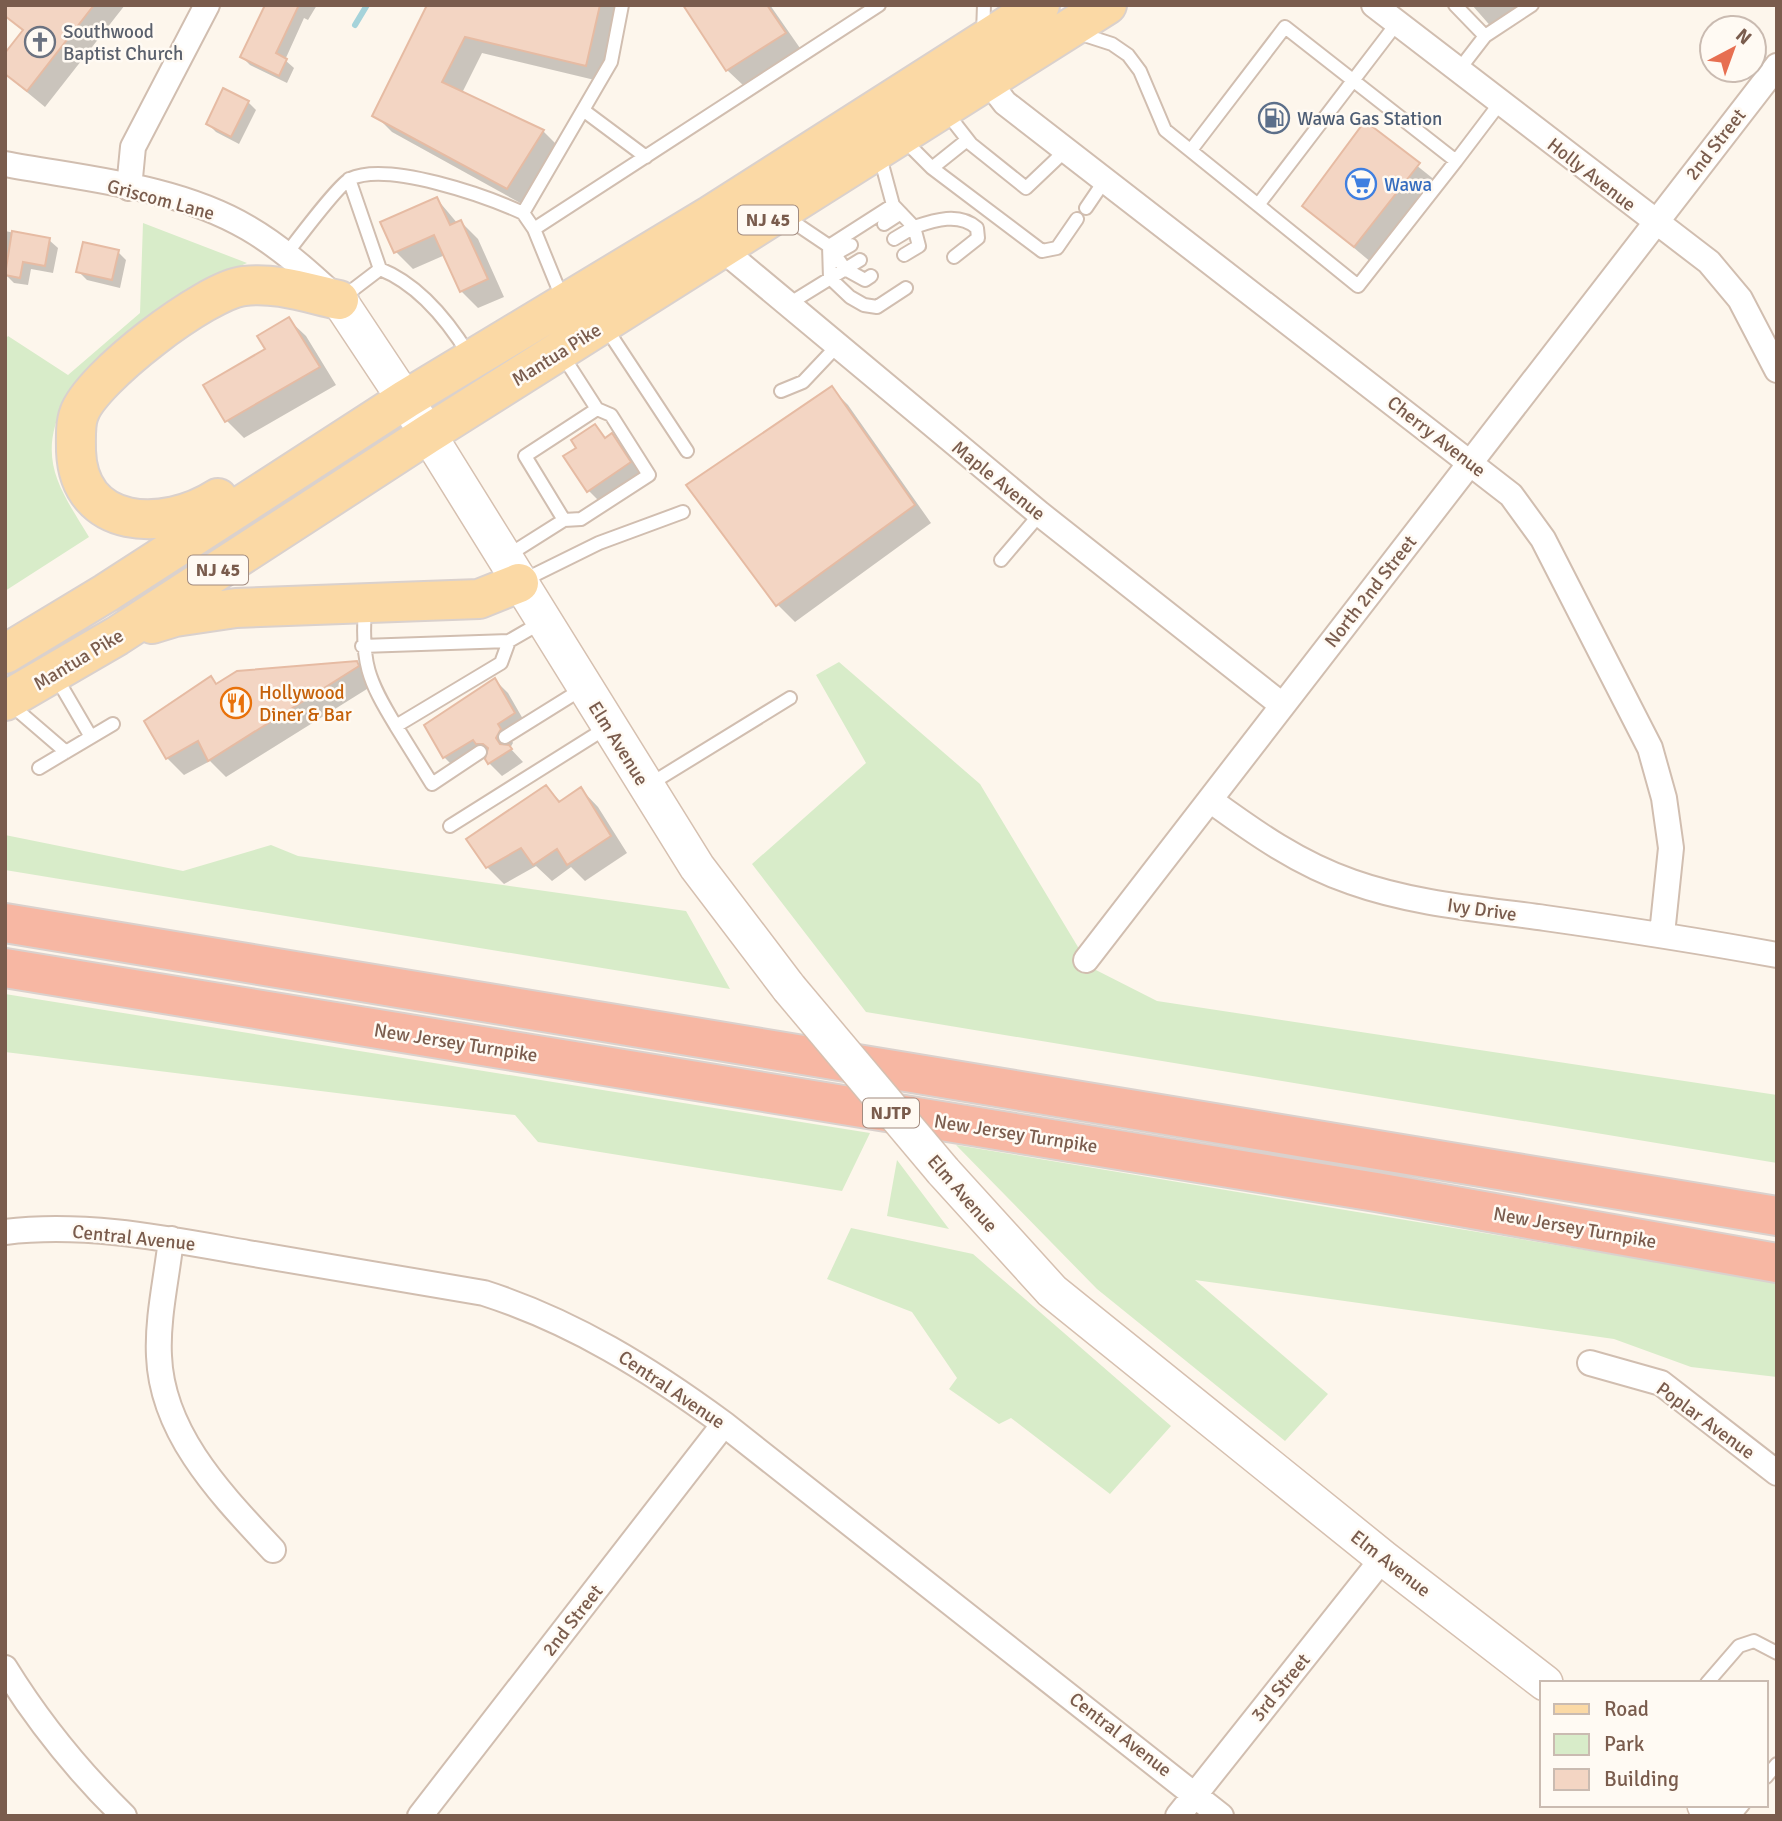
<svg xmlns="http://www.w3.org/2000/svg" width="1782" height="1821" font-family="Signika,sans-serif">
<style>
.green{fill:#d8ecc9}
.shadow{fill:#0003}
.lines{fill:none;stroke-linecap:round;stroke-linejoin:round}
.stream{stroke:#a5d3da;stroke-width:6}
.building{fill:#f3d5c3;stroke:#e6bba3;stroke-width:2}
.lane-casing{stroke:#d1beb0;stroke-width:16}
.street-casing{stroke:#d1beb0;stroke-width:28}
.secondary-casing{stroke:#d6c0b0;stroke-width:38}
.primary-casing{stroke:#dad1cd;stroke-width:42}
.highway-casing{stroke:#dad1cd;stroke-width:42}
.lane{stroke:#fff;stroke-width:12}
.street{stroke:#fff;stroke-width:24}
.secondary{stroke:#fff;stroke-width:35}
.primary{stroke:#fbd9a5;stroke-width:38}
.highway{stroke:#f7b7a3;stroke-width:38}
.secondary-bridge-casing{stroke:#d6c0b0;stroke-width:38;stroke-linecap:butt}
.secondary-bridge{stroke:#fff;stroke-width:35}
.labels{text-anchor:middle;stroke-width:5;stroke-linejoin:round;paint-order:stroke}
.shield{fill:#fffaf3;stroke:#a28b7f;stroke-width:2}
.shield-label{font-size:18px;font-weight:bold;fill:#7a5c4d}
.worship-label{font-size:19px;fill:#5b616d;stroke:#fffaf3;text-anchor:start}
.service-label{font-size:19px;fill:#4e5e75;stroke:#fffaf3;text-anchor:start}
.street-label{font-size:19px;fill:#7a5c4d;stroke:#fffaf3}
.shop-label{font-size:19px;fill:#366cbe;stroke:#fffaf3;text-anchor:start}
.food-label{font-size:19px;fill:#c56008;stroke:#fffaf3;text-anchor:start}
</style>
<rect width="100%" height="100%" fill="#fdf6ec"/>
<path class="green" d="M 143,223 L 247,263 L 202,283 L 66,398 C 36,458 58,486 89,537 L 5,591 L 5,340 L 8,336 L 68,375 L 140,313 Z
M 839,662 L 980,784 L 1090,967 L 1157,1001 L 1777,1095 L 1777,1163 L 866,1012 L 752,864 L 866,763 L 816,675 Z
M 5,835 L 183,871 L 271,845 L 298,856 L 686,911 L 730,989 L 5,870 Z
M 5,994 L 870,1133 L 842,1191 L 538,1142 L 515,1115 L 5,1052 Z
M 956,1145 L 1777,1282 L 1777,1377 L 1691,1367 L 1614,1339 L 1195,1280 L 1328,1394 L 1285,1441 L 1097,1289 Z
M 897,1160 L 949,1229 L 887,1216 Z
M 851,1228 L 973,1254 L 1171,1426 L 1110,1494 L 1011,1418 L 999,1424 L 949,1389 L 957,1378 L 912,1312 L 827,1279 Z"/>
<path class="shadow" d="M 10,5 L 125,5 L 45,107 L 5,74 L 24,32 L 5,15 Z
M 277,5 L 317,5 L 308,20 L 304,18 L 285,60 L 294,68 L 287,83 L 250,65 L 242,57 Z
M 429,5 L 620,5 L 603,82 L 482,53 L 462,93 L 543,131 L 560,148 L 524,205 L 392,132 L 375,115 Z
M 685,5 L 770,5 L 802,51 L 745,87 L 727,70 Z
M 1472,5 L 1532,5 L 1494,30 Z
M 248,102 L 256,110 L 239,144 L 216,132 L 208,124 Z
M 1365,124 L 1436,181 L 1372,263 L 1304,206 Z
M 437,199 L 458,224 L 461,222 L 478,239 L 504,297 L 478,308 L 461,291 L 445,255 L 413,269 L 396,252 Z
M 5,231 L 49,240 L 58,248 L 53,273 L 31,269 L 28,285 L 14,283 L 5,274 L 8,260 L 5,260 Z
M 118,252 L 126,260 L 120,288 L 87,280 L 78,271 Z
M 288,319 L 306,336 L 336,385 L 244,438 L 227,421 Z
M 831,388 L 848,405 L 931,523 L 795,622 L 778,605 L 688,485 Z
M 595,426 L 607,439 L 612,436 L 629,453 L 646,480 L 606,508 L 588,490 Z
M 357,662 L 375,684 L 226,777 L 210,761 L 184,775 L 167,758 L 211,679 L 218,685 Z
M 495,680 L 508,693 L 527,726 L 510,737 L 513,743 L 510,748 L 523,762 L 502,776 L 489,763 L 486,752 L 457,770 L 444,757 Z
M 546,787 L 561,802 L 581,789 L 598,807 L 627,853 L 585,881 L 571,867 L 552,881 L 536,866 L 504,884 L 487,867 Z"/>
<g class="lines">
<path class="stream" d="M 355,25 L 367,5"/>
</g>
<path class="building" d="M 5,5 L 94,5 L 27,91 L 5,74 L 5,53 L 23,30 L 5,16 Z
M 265,5 L 299,5 L 276,53 L 287,59 L 279,76 L 240,57 Z
M 427,5 L 600,5 L 586,66 L 465,37 L 442,82 L 544,130 L 507,189 L 372,116 Z
M 683,5 L 767,5 L 786,33 L 726,71 Z
M 223,88 L 249,101 L 231,137 L 206,124 Z
M 1365,121 L 1420,163 L 1354,247 L 1302,206 Z
M 437,197 L 450,225 L 461,220 L 488,279 L 460,292 L 434,235 L 394,253 L 380,222 Z
M 12,231 L 50,238 L 45,266 L 23,262 L 20,278 L 5,275 Z
M 83,242 L 119,250 L 112,280 L 76,272 Z
M 289,317 L 320,367 L 225,422 L 203,385 L 265,349 L 257,336 Z
M 832,386 L 915,505 L 776,606 L 686,485 Z
M 595,424 L 605,438 L 612,433 L 631,462 L 587,492 L 563,456 L 576,448 L 571,440 Z
M 357,661 L 359,666 L 208,761 L 198,741 L 166,759 L 144,721 L 211,676 L 216,684 L 237,671 Z
M 495,678 L 515,713 L 498,724 L 501,729 L 496,738 L 500,744 L 509,745 L 512,749 L 488,764 L 485,759 L 488,748 L 483,744 L 476,744 L 473,740 L 443,758 L 424,725 Z
M 546,785 L 559,802 L 581,787 L 611,836 L 567,865 L 557,849 L 533,865 L 521,848 L 486,868 L 466,839 Z"/>
<g class="lines">
<g class="lane-casing">
<path id="lane" d="M 1455,5 L 1485,36
M 983,33 L 984,5
M 1078,33 L 1112,44 L 1128,55 L 1140,71 L 1165,130 L 1258,205 L 1397,23
M 1458,71 L 1485,36 L 1532,5
M 583,110 L 646,157
M 946,112 L 971,144 L 1026,188 L 1066,150
M 903,139 L 932,168 L 1042,251 L 1057,248 L 1077,219
M 1191,150 L 1285,27 L 1456,161 L 1358,286 L 1258,205
M 879,153 L 893,205 L 914,227 C 935,220 959,212 977,228 L 978,238 L 954,257
M 1456,161 L 1500,103
M 932,168 L 967,140
M 349,179 L 380,269
M 1086,208 L 1105,180
M 523,213 L 534,229 L 879,5
M 783,215 L 829,246 L 845,269 L 865,280 L 871,276
M 884,224 L 901,213
M 534,229 L 563,300
M 894,239 L 914,227 L 919,246 L 904,255
M 829,246 L 830,278 L 850,297 L 864,305 L 877,307 L 906,288
M 829,246 L 893,205
M 287,253 C 298,239 338,185 350,179 C 388,161 486,196 523,213 L 611,62 L 622,5
M 835,254 L 851,245
M 342,298 L 380,269 C 418,284 448,321 469,355
M 787,305 L 860,260
M 606,328 L 687,451
M 781,391 L 803,382 L 837,346
M 564,520 L 525,456 L 597,409
M 507,556 L 564,520 L 581,519 L 649,475 L 611,415 L 597,409 L 561,353
M 1001,560 L 1040,514
M 522,581 L 599,543 L 683,512
M 365,608 C 361,663 368,680 396,726
M 362,646 L 509,641 L 542,622
M 56,677 L 91,737
M 9,703 L 66,752
M 505,737 L 582,689
M 480,752 L 432,784 L 396,726 L 501,663 L 509,641
M 39,768 L 113,724
M 647,786 L 790,698
M 450,826 L 606,728
M 1707,1683 L 1739,1646 L 1754,1641 L 1777,1653
M 1766,1777 L 1777,1764
M 1734,1816 L 1743,1805"/>
</g>
<g class="street-casing">
<path id="street" d="M 1374,5 L 1709,262 L 1740,299 L 1777,370
M 988,81 L 1005,103 L 1511,495 L 1543,539 L 1650,748 L 1664,798 L 1671,848 L 1662,934
M 5,164 C 85,179 177,186 248,228 C 279,246 306,270 332,294
M 129,188 L 133,147 L 207,5
M 722,249 L 1040,514 L 1282,705
M 1210,800 C 1254,832 1299,864 1352,882 C 1414,904 1480,909 1545,918 C 1623,929 1700,941 1777,955
M 1086,960 L 1777,66
M 5,1232 C 86,1222 168,1239 248,1253 C 327,1266 405,1280 484,1293 C 574,1322 649,1369 724,1424 L 1221,1816
M 171,1239 C 167,1277 157,1318 159,1356 C 162,1435 223,1496 273,1550
M 1590,1363 L 1661,1383 L 1777,1473
M 5,1668 C 39,1723 77,1770 124,1816
M 420,1816 L 724,1424
M 1178,1816 L 1383,1558"/>
</g>
<g class="secondary-casing">
<path id="secondary" d="M 339,300 L 428,434 L 697,867 L 789,988
M 943,1171 L 1052,1291 L 1383,1558 L 1545,1683
M 1705,1805 L 1719,1816"/>
</g>
<g class="primary-casing">
<path id="primary" d="M 218,498 C 165,532 79,531 76,451 C 76,440 75,424 79,414 C 91,378 206,290 244,286 C 276,282 307,293 339,300
M 152,624 L 175,617 L 236,608 L 479,599 L 519,583
M 5,654 L 106,593 L 406,399 L 711,215 L 1040,5
M 5,701 L 117,636 L 428,434 L 1107,5"/>
</g>
<g class="highway-casing">
<path id="highway" d="M 5,923 L 1777,1216
M 5,968 L 1376,1192 L 1777,1263"/>
</g>
<use href="#lane" class="lane"/>
<use href="#street" class="street"/>
<use href="#secondary" class="secondary"/>
<use href="#primary" class="primary"/>
<use href="#highway" class="highway"/>
<g class="secondary-bridge-casing">
<path id="secondary-bridge" d="M 789,988 L 943,1171"/>
</g>
<use href="#secondary-bridge" class="secondary-bridge"/>
</g>
<defs>
<g id="church-ring" transform="scale(1.575)"><circle r="9.5" fill="#fffaf3" stroke="#6b7280" stroke-width="1.5"/><path d="M-1.2-6h2.4v3.5h3.3v2.4h-3.3V6h-2.4V-.1h-3.3v-2.4h3.3Z" fill="#6b7280"/></g>
<g id="fuel-ring" transform="scale(1.575)"><circle r="9.5" fill="#fffaf3" stroke="#5c6f8a" stroke-width="1.5"/><path d="M-5.5-6h7V0h2V4h1.3V-2.5L3-4.5l.8-.8L6-3V5H2.5V1h-1V6h-7ZM-4.2-4.7v3.2H.2V-4.7Z" fill="#5c6f8a"/></g>
<g id="supermarket-ring" transform="scale(1.575)"><circle r="9.5" fill="#fffaf3" stroke="#3f7fe0" stroke-width="1.5"/><path d="M-6-5.5h2.5l.6 2H6L4.5 2H-2.5L-4.4-4H-6ZM-1.5 3.2a1.3 1.3 0 1 0 .1 0ZM3 3.2a1.3 1.3 0 1 0 .1 0Z" fill="#3f7fe0"/></g>
<g id="restaurant-ring" transform="scale(1.575)"><circle r="9.5" fill="#fffaf3" stroke="#e8710a" stroke-width="1.5"/><path d="M-5-6h1v4h1v-4h1v4h1v-4h1v5L-1.5 .5V6h-2V.5L-5-1ZM5-6V6H3V1.5H1.5Q1.5-4 5-6Z" fill="#e8710a"/></g>
</defs>
<g fill-rule="evenodd">
<use href="#church-ring" x="40" y="42"/>
<use href="#fuel-ring" x="1274" y="118"/>
<use href="#supermarket-ring" x="1361" y="184"/>
<use href="#restaurant-ring" x="236" y="703"/>
</g>
<g class="labels">
<g class="shield">
<rect x="738" y="205.5" width="60" height="29" rx="5"/>
<rect x="188" y="555.5" width="60" height="29" rx="5"/>
<rect x="863" y="1098.5" width="56" height="29" rx="5"/>
</g>
<g class="shield-label">
<text x="768" y="226">NJ 45</text>
<text x="218" y="576">NJ 45</text>
<text x="891" y="1119">NJTP</text>
</g>
<g class="worship-label">
<text x="63" y="38">Southwood<tspan x="63" dy="22">Baptist Church</tspan></text>
</g>
<g class="service-label">
<text x="1297" y="125">Wawa Gas Station</text>
</g>
<g class="street-label">
<text transform="translate(1715 144) rotate(-52)" y="7">2nd Street</text>
<text transform="translate(1592 174) rotate(38)" y="7">Holly Avenue</text>
<text transform="translate(161 199) rotate(15)" y="7">Griscom Lane</text>
<text transform="translate(556 354) rotate(-32)" y="7">Mantua Pike</text>
<text transform="translate(1437 436) rotate(38)" y="7">Cherry Avenue</text>
<text transform="translate(999 480) rotate(39)" y="7">Maple Avenue</text>
<text transform="translate(1370 591) rotate(-52)" y="7">North 2nd Street</text>
<text transform="translate(78 659) rotate(-31)" y="7">Mantua Pike</text>
<text transform="translate(619 743) rotate(58)" y="7">Elm Avenue</text>
<text transform="translate(1482 909) rotate(8)" y="7">Ivy Drive</text>
<text transform="translate(456 1042) rotate(9)" y="7">New Jersey Turnpike</text>
<text transform="translate(1016 1133) rotate(9)" y="7">New Jersey Turnpike</text>
<text transform="translate(963 1193) rotate(49)" y="7">Elm Avenue</text>
<text transform="translate(1575 1227) rotate(10)" y="7">New Jersey Turnpike</text>
<text transform="translate(134 1237) rotate(6)" y="7">Central Avenue</text>
<text transform="translate(672 1389) rotate(34)" y="7">Central Avenue</text>
<text transform="translate(1706 1420) rotate(36)" y="7">Poplar Avenue</text>
<text transform="translate(1391 1563) rotate(38)" y="7">Elm Avenue</text>
<text transform="translate(572 1620) rotate(-52)" y="7">2nd Street</text>
<text transform="translate(1280 1687) rotate(-51)" y="7">3rd Street</text>
<text transform="translate(1121 1734) rotate(38)" y="7">Central Avenue</text>
</g>
<g class="shop-label">
<text x="1384" y="191">Wawa</text>
</g>
<g class="food-label">
<text x="259" y="699">Hollywood<tspan x="259" dy="22">Diner &amp; Bar</tspan></text>
</g>
</g>
<rect width="1782" height="1821" fill="none" stroke="#7a5c4d" stroke-width="14"/>
<rect x="1540" y="1681" width="228" height="126" fill="#fffaf3" stroke="#cabbb1" stroke-width="2"/>
<rect x="1554" y="1704" width="35" height="10" fill="#fbd9a5" stroke="#cabbb1" stroke-width="2"/>
<text x="1604" y="1716" font-size="21" fill="#7a5c4d">Road</text>
<rect x="1554" y="1734" width="35" height="21" fill="#d8ecc9" stroke="#cabbb1" stroke-width="2"/>
<text x="1604" y="1751" font-size="21" fill="#7a5c4d">Park</text>
<rect x="1554" y="1769" width="35" height="21" fill="#f3d5c3" stroke="#cabbb1" stroke-width="2"/>
<text x="1604" y="1786" font-size="21" fill="#7a5c4d">Building</text>
<g transform="translate(1733 49) rotate(41)"><circle r="33" fill="#fffaf3" stroke="#cabbb1" stroke-width="2"/>
<path d="M0-5L12 26L0 18L-12 26Z" fill="#e76f51"/>
<text y="-10" font-size="19" font-weight="bold" text-anchor="middle" fill="#7a5c4d">N</text>
</g>
</svg>
